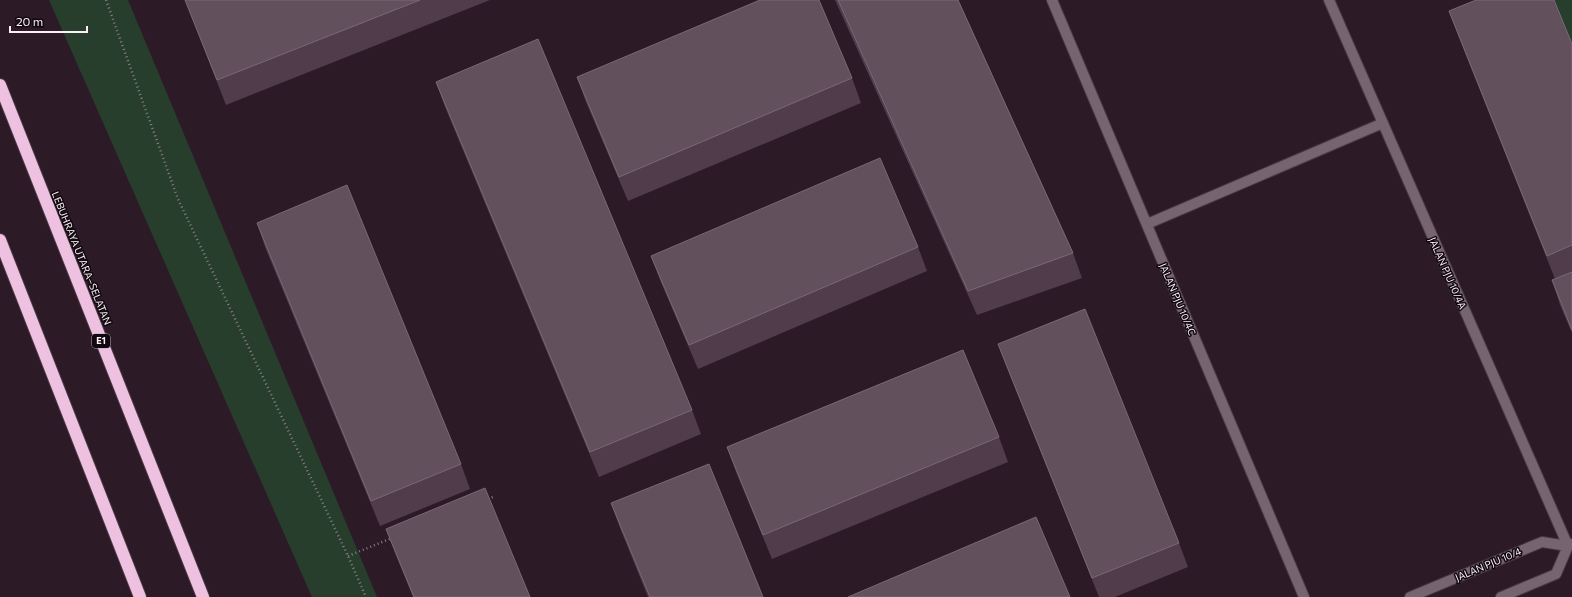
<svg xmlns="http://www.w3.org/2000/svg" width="1572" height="597" font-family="Commissioner,sans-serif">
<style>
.green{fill:#283e2c}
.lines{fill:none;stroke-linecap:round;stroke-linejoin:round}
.minor-casing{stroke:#493944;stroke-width:12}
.highway-casing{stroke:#493944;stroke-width:14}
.path{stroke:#8b7c87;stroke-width:2.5;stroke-dasharray:1 3;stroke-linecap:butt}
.minor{stroke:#766470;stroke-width:10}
.highway{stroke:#efc1e1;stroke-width:12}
.wall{fill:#503c4a}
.building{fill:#62505d;stroke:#7a6975}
.labels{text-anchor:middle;stroke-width:3;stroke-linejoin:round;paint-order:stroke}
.shield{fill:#10080e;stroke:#b5aab2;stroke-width:1}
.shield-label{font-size:9px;font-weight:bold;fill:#fceff8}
.street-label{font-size:10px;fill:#fceff8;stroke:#10080e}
</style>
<rect width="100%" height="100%" fill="#2c1b27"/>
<path class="green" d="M 49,0 L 128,0 L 377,597 L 312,597 Z
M 1554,0 L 1572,0 L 1572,45 Z"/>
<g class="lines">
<g class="minor-casing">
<path id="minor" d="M 1052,0 L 1304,597
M 1329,0 L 1568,546
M 1147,224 L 1383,123
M 1410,597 L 1542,542 L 1568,546 L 1572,544
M 1501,597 L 1556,574 L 1568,546"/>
</g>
<g class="highway-casing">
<path id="highway" d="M 0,85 L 203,597
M 0,240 L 140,597"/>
</g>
<path class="path" d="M 106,0 L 178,199 L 348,556 L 366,597
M 488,499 L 493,497
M 348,556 L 392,538"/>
<use href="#minor" class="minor"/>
<use href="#highway" class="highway"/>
</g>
<path class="wall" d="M 185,0 L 490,0 L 226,105 Z
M 835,0 L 958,0 L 1073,253 L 1082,278 L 977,315 Z
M 1449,11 L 1572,44 L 1572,333 L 1560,305 L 1552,280 L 1555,279 L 1458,35 Z
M 577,77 L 852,78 L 861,103 L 628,201 L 586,102 Z
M 436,82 L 692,410 L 701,434 L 599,477 L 445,107 Z
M 257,223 L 461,464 L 470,489 L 380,526 L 265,247 Z
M 918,247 L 927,271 L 698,369 L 660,280 L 651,256 Z
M 998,344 L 1179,543 L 1188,567 L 1115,597 L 1099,597 L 1007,368 Z
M 999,437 L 1008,462 L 772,559 L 736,472 L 727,447 Z
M 611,503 L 763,597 L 648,597 L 620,528 Z
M 386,529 L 530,597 L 413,597 L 395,553 Z"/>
<path class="building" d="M 185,0 L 420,0 L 217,80 Z
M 760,0 L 819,0 L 852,78 L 619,177 L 577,77 Z
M 838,0 L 958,0 L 1073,253 L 968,291 Z
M 1476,0 L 1554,0 L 1572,44 L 1572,245 L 1547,256 L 1449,11 Z
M 538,39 L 692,410 L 590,452 L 436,82 Z
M 880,158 L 918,247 L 689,345 L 651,256 Z
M 347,185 L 461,464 L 371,501 L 257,223 Z
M 1572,272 L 1572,330 L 1552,280 Z
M 1085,309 L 1179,543 L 1092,578 L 998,344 Z
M 963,350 L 999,437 L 763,535 L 727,447 Z
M 709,464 L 763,597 L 650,597 L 611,503 Z
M 485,488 L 530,597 L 414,597 L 386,529 Z
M 1036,517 L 1070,597 L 848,597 Z"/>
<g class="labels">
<rect class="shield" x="92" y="334" width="18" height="14" rx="3"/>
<g class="shield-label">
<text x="101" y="344">E1</text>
</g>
<g class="street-label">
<text transform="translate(82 258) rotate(68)" y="4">LEBUHRAYA UTARA–SELATAN</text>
<text transform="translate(1448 273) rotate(66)" y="4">JALAN PJU 10/4A</text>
<text transform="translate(1178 299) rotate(67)" y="4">JALAN PJU 10/4C</text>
<text transform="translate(1488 564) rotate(-23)" y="4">JALAN PJU 10/4</text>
</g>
</g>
<path d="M10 26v6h77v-6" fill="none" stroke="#fceff8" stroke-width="2"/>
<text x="16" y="26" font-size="12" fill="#fceff8" stroke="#10080e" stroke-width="3" paint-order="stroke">20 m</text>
</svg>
